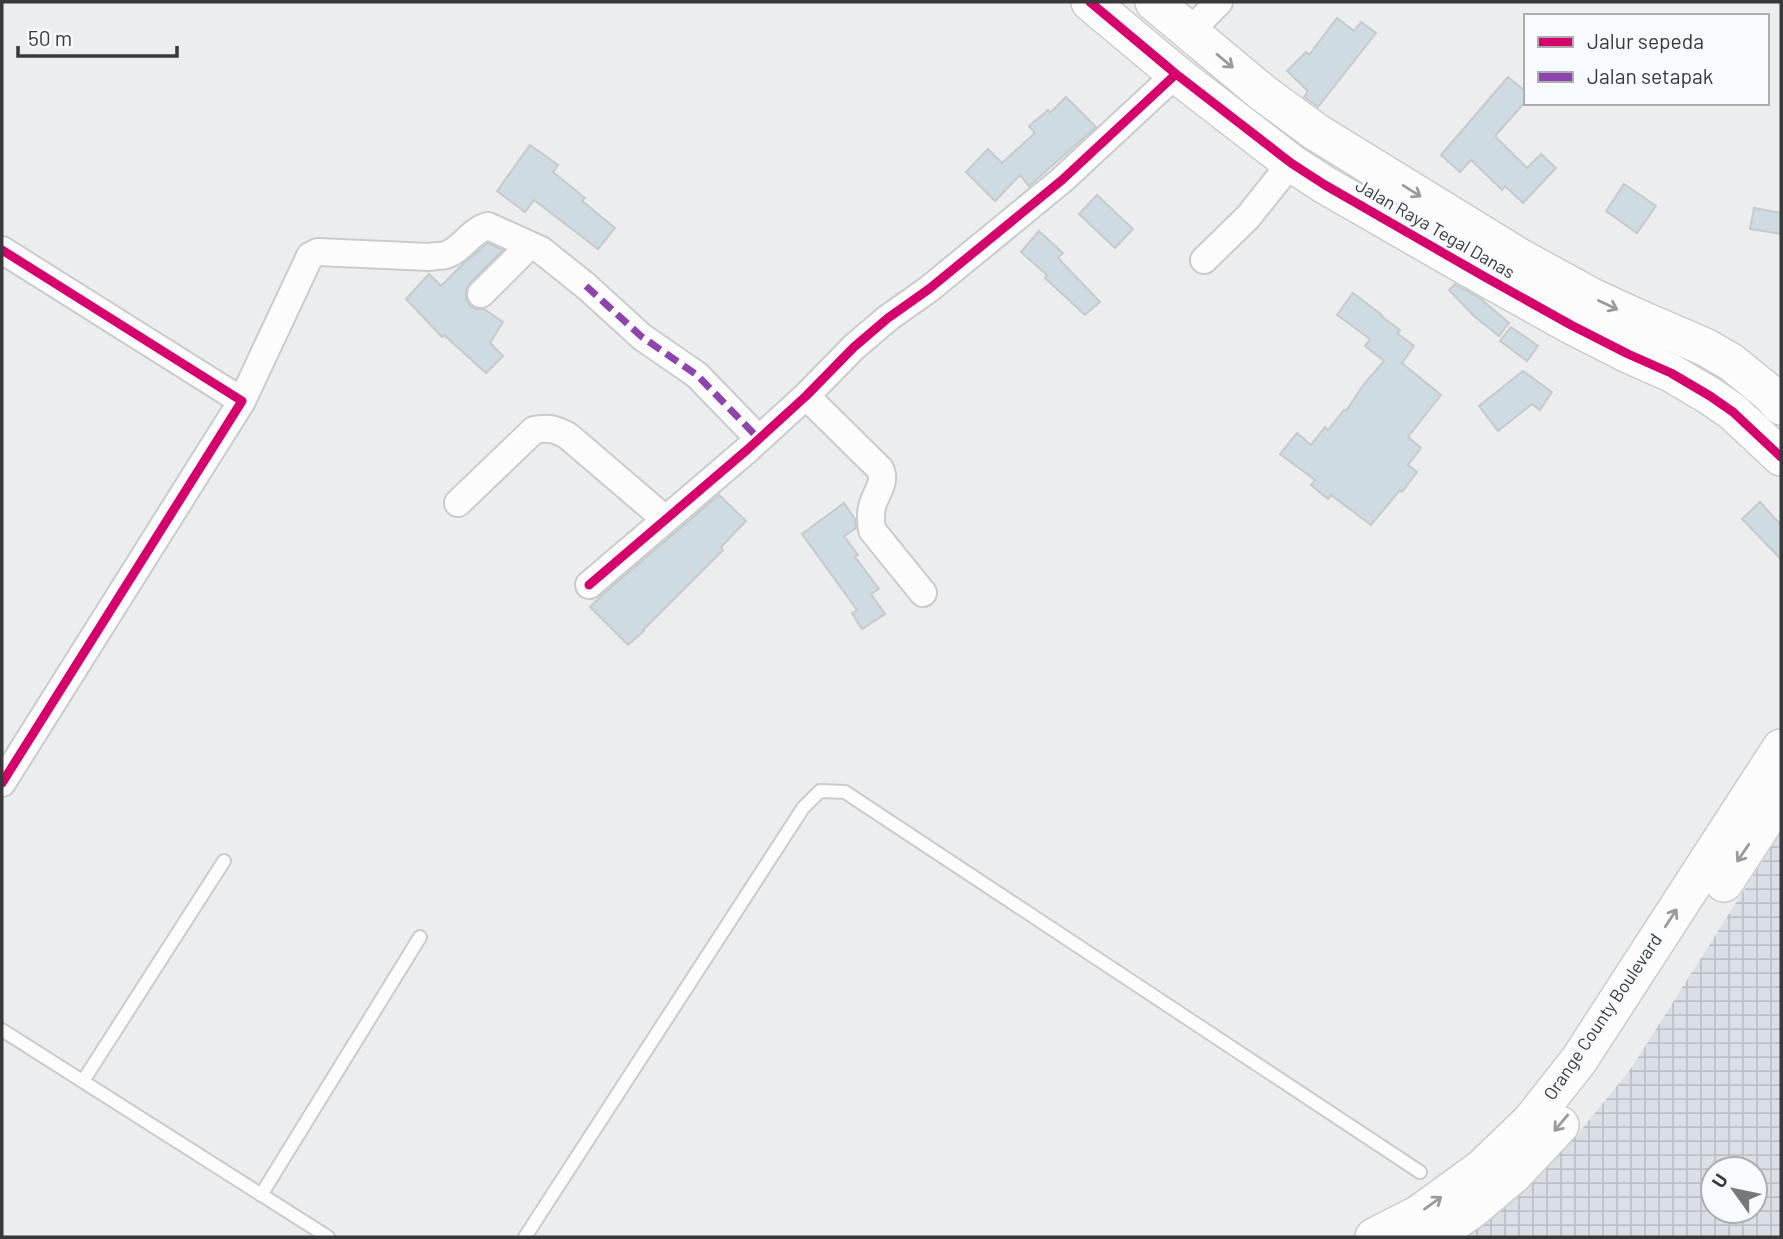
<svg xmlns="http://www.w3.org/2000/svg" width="1783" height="1239" font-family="Barlow,sans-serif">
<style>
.industrial{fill:url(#industrial-grid);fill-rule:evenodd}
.building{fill:#cfdbe2;stroke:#c7c9ca;stroke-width:2}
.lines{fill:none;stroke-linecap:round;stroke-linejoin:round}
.lane-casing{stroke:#cacbcc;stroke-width:16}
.street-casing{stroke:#cacbcc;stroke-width:30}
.secondary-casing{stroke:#cacbcc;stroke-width:40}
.lane{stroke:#fcfcfd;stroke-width:12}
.street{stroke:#fcfcfd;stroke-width:26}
.secondary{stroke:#fcfcfd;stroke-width:37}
.quiet{stroke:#8e44ad;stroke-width:7;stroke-dasharray:14 7;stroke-linecap:butt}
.cycleway-casing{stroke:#f7fafe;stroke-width:13}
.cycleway{stroke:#d6006c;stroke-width:9}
.oneway{stroke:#9a9a9c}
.labels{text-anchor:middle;stroke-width:5;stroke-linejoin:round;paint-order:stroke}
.street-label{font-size:18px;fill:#38393a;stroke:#f7fafe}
</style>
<defs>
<pattern id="industrial-grid" width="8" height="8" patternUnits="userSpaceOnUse" patternTransform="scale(1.75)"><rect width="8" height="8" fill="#dadfe6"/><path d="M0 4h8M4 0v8" fill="none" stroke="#bcc0c6"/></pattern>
</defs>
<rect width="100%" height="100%" fill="#ebedef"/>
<path class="industrial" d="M 1781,832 L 1781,1237 L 1464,1237 L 1508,1206 L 1572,1141 L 1630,1070 ZM 1713,1169 L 1755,1169 L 1755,1211 L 1713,1211 Z"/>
<path class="building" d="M 1337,18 L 1354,31 L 1361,22 L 1376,33 L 1318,107 L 1304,97 L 1308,91 L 1287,71 L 1306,52 L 1309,55 Z
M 1508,77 L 1526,92 L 1526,101 L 1495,136 L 1527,168 L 1541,154 L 1556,168 L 1523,203 L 1505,186 L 1502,190 L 1471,160 L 1460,172 L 1441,155 Z
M 1066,97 L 1096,127 L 1029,186 L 1020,175 L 995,201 L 966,172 L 988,149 L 1002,163 L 1035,133 L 1029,126 L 1048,110 L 1050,113 Z
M 530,145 L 558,165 L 553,172 L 585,198 L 582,201 L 615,228 L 598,249 L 534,200 L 525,212 L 497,191 Z
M 1624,184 L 1656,206 L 1637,233 L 1606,211 Z
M 1097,195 L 1133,229 L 1115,248 L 1079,214 Z
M 1754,208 L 1781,213 L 1781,234 L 1750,229 Z
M 1039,231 L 1063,253 L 1058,258 L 1100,302 L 1085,315 L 1045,278 L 1047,275 L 1021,252 Z
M 488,243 L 503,250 L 470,283 L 466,291 L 466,299 L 470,306 L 476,309 L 484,309 L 503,322 L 490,343 L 503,356 L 486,373 L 444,335 L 442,337 L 406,299 L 429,274 L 441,286 L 463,264 Z
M 1455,284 L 1483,300 L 1483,301 L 1509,323 L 1499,336 L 1474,316 L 1449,290 Z
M 1353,293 L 1382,315 L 1381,316 L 1400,330 L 1397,333 L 1414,346 L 1402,363 L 1441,395 L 1408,437 L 1421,448 L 1408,465 L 1417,472 L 1402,492 L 1400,490 L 1371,525 L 1331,495 L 1328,499 L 1311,485 L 1315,480 L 1280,454 L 1297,433 L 1311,445 L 1325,427 L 1328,430 L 1344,410 L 1346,411 L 1364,384 L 1384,361 L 1365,346 L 1370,339 L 1337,315 Z
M 1511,327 L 1538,346 L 1527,361 L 1500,341 Z
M 1523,371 L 1552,392 L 1540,410 L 1532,404 L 1498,431 L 1479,406 Z
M 719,495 L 746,521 L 721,547 L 723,550 L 643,630 L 644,631 L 628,645 L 590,607 L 602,595 Z
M 1760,502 L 1781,525 L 1781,559 L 1742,519 Z
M 844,503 L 855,519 L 856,528 L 844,536 L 858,555 L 855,557 L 879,589 L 871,594 L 885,614 L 862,629 L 852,613 L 857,610 L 802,534 Z"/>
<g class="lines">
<g class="lane-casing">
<path id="lane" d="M 2,1030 L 328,1237
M 83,1081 L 224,861
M 261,1195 L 420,937
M 525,1237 L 803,808 L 820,791 L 845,792 L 1420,1172"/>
</g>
<g class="street-casing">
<path id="street" d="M 1190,31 L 1219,2
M 2,250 L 242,401 L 2,783
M 1204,260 L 1248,217 L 1291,163
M 481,294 L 530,245
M 806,396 L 880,469 C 887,482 875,494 872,507 C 870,515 871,522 872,530 L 923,593
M 242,401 L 310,256 L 318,252 L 429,257 C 435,256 441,256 446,255 C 463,249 471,230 488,226 L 541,250 L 586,286 L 642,337 L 697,375 L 759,439
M 458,503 L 534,430 C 548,427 556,429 568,436 L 665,519
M 589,585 L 748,449 L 806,396 L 854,347 L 888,318 L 929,289 L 1062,180 L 1176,74"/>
</g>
<g class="secondary-casing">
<path id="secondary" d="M 1090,2 L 1176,74 L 1291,163 L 1325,185 L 1485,277 L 1571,325 L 1628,354 L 1671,373 L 1710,396 L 1733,412 L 1781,457
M 1154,2 L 1263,93 L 1316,132 L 1519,257 L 1592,297 L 1633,316 L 1705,347 L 1731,362 L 1769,393 L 1781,406
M 1724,883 L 1781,796
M 1374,1237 L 1419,1214 L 1481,1169 L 1531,1121 L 1579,1060 L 1781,748
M 1433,1237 L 1474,1208 L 1513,1175 L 1560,1125"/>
</g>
<use href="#lane" class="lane"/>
<use href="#street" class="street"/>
<use href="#secondary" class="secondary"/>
<path class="quiet" d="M 586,286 L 642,337 L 697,375 L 759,439"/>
<g class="cycleway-casing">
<path id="cycleway" d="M 1090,2 L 1176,74 L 1291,163 L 1325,185 L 1485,277 L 1571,325 L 1628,354 L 1671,373 L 1710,396 L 1733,412 L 1781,457
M 2,250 L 242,401 L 2,783
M 589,585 L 748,449 L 806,396 L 854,347 L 888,318 L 929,289 L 1062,180 L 1176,74"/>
</g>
<use href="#cycleway" class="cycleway"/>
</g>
<defs><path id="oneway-shaft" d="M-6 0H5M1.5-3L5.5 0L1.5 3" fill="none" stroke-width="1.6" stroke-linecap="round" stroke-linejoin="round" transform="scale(1.75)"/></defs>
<g class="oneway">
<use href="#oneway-shaft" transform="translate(1225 61) rotate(40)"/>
<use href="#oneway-shaft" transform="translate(1412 191) rotate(32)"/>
<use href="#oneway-shaft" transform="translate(1608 305) rotate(25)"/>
<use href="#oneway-shaft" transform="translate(1743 853) rotate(124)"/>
<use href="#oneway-shaft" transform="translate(1671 918) rotate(-57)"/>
<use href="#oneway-shaft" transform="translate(1561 1123) rotate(130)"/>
<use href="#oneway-shaft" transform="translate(1433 1203) rotate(-36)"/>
</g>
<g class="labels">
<g class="street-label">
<text transform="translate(1435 229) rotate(30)" y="6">Jalan Raya Tegal Danas</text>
<text transform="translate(1603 1017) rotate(-56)" y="6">Orange County Boulevard</text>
</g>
</g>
<rect width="1783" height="1239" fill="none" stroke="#38393a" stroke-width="7"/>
<rect x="1524" y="14" width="245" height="91" fill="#f7fafe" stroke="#abadb0" stroke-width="2"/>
<rect x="1538" y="37" width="35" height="10" fill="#d6006c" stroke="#abadb0" stroke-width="2"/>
<text x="1587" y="49" font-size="21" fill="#38393a">Jalur sepeda</text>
<rect x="1538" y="72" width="35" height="10" fill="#8e44ad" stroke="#abadb0" stroke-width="2"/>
<text x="1587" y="84" font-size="21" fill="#38393a">Jalan setapak</text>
<g transform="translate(1734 1190) rotate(303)"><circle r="33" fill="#f7fafe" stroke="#abadb0" stroke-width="2"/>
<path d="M0-5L12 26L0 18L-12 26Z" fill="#777879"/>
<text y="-10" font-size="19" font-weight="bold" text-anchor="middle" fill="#38393a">U</text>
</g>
<path d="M18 46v10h159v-10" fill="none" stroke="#38393a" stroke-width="3.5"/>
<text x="28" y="46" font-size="21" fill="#38393a" stroke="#f7fafe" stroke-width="5" paint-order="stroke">50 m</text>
</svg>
